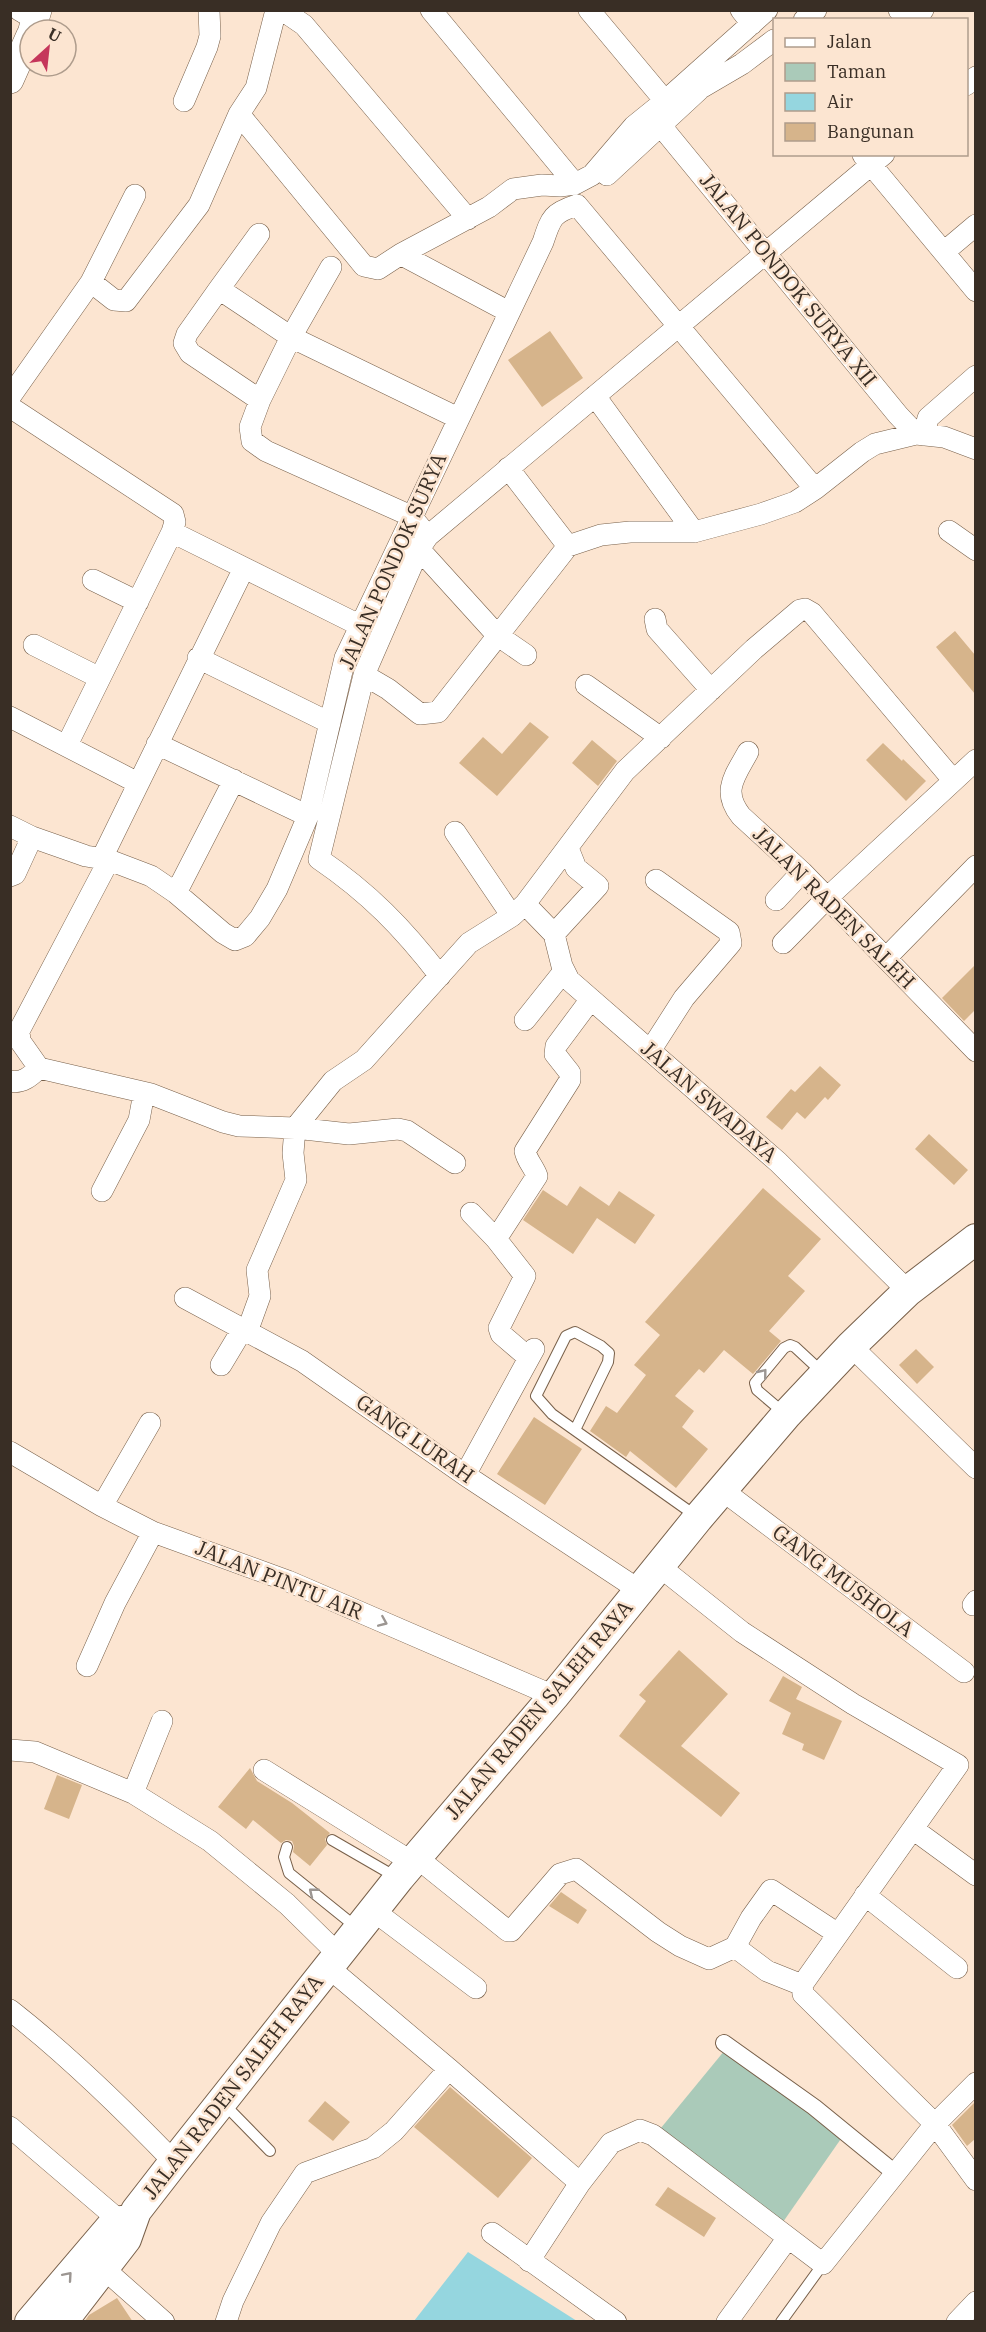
<svg xmlns="http://www.w3.org/2000/svg" width="986" height="2332" font-family="'IBM Plex Serif',serif">
<style>
.green{fill:#aacab9}
.water{fill:#95d6df}
.building{fill:#d6b48b}
.lines{fill:none;stroke-linecap:round;stroke-linejoin:round}
.service-casing{stroke:#78604a;stroke-width:12}
.pedestrian-casing{stroke:#78604a;stroke-width:18}
.minor-casing{stroke:#78604a;stroke-width:22}
.tertiary-casing{stroke:#78604a;stroke-width:28}
.secondary-casing{stroke:#78604a;stroke-width:32}
.service{stroke:#fff;stroke-width:10}
.pedestrian{stroke:#fff;stroke-width:16}
.minor{stroke:#fff;stroke-width:21}
.tertiary{stroke:#fff;stroke-width:27}
.secondary{stroke:#fff;stroke-width:30}
.oneway{stroke:#9c9692}
.labels{text-anchor:middle;stroke-width:5;stroke-linejoin:round;paint-order:stroke}
.street-label{font-size:21px;fill:#392e25;stroke:#fce5d1}
</style>
<rect width="100%" height="100%" fill="#fce5d1"/>
<path class="green" d="M 725,2050 L 845,2133 L 783,2222 L 656,2134 Z"/>
<path class="water" d="M 468,2252 L 577,2321 L 414,2321 Z"/>
<path class="building" d="M 550,331 L 583,378 L 542,407 L 508,360 Z
M 955,631 L 975,655 L 975,694 L 936,647 Z
M 530,722 L 549,737 L 497,796 L 459,763 L 483,737 L 502,754 Z
M 592,740 L 617,761 L 598,786 L 572,763 Z
M 883,743 L 902,761 L 903,759 L 926,781 L 906,801 L 866,760 Z
M 975,965 L 975,1010 L 964,1021 L 942,998 Z
M 820,1066 L 841,1085 L 828,1100 L 825,1097 L 805,1119 L 797,1112 L 782,1130 L 766,1117 L 791,1089 L 795,1092 Z
M 929,1134 L 968,1170 L 954,1185 L 915,1149 Z
M 580,1186 L 609,1206 L 619,1191 L 655,1215 L 635,1244 L 597,1218 L 573,1254 L 523,1220 L 543,1190 L 567,1206 Z
M 763,1188 L 821,1239 L 788,1276 L 805,1291 L 769,1331 L 781,1341 L 753,1374 L 724,1350 L 704,1373 L 699,1369 L 675,1396 L 694,1411 L 682,1427 L 708,1449 L 676,1488 L 630,1451 L 626,1457 L 590,1431 L 606,1406 L 617,1413 L 646,1375 L 634,1365 L 660,1335 L 645,1322 Z
M 916,1349 L 934,1367 L 917,1384 L 899,1365 Z
M 534,1417 L 582,1449 L 545,1505 L 497,1474 Z
M 679,1650 L 728,1694 L 681,1746 L 740,1793 L 721,1817 L 619,1736 L 646,1701 L 639,1695 Z
M 783,1676 L 802,1687 L 796,1699 L 842,1721 L 824,1760 L 802,1750 L 804,1744 L 782,1734 L 791,1713 L 769,1701 Z
M 250,1768 L 257,1781 L 292,1803 L 330,1833 L 325,1839 L 327,1845 L 310,1866 L 293,1852 L 294,1846 L 292,1841 L 286,1840 L 281,1843 L 253,1820 L 246,1829 L 218,1807 Z
M 57,1775 L 82,1785 L 69,1819 L 44,1809 Z
M 561,1892 L 587,1910 L 578,1924 L 549,1906 Z
M 450,2087 L 532,2158 L 498,2198 L 414,2127 Z
M 325,2101 L 350,2122 L 333,2141 L 308,2121 Z
M 975,2102 L 975,2139 L 967,2146 L 952,2125 Z
M 668,2187 L 716,2218 L 704,2237 L 655,2205 Z
M 117,2298 L 133,2322 L 84,2322 L 89,2315 Z"/>
<g class="lines">
<g class="service-casing">
<path id="service" d="M 784,1413 L 757,1390 L 755,1383 L 784,1348 L 790,1345 L 795,1347 L 823,1373
M 575,1430 L 608,1362 L 609,1353 L 601,1346 L 575,1332 L 566,1336 L 536,1396 L 552,1414 L 696,1516
M 332,1840 L 396,1877
M 287,1847 L 284,1857 L 289,1873 L 356,1927
M 224,2104 L 270,2151
M 781,2322 L 823,2264"/>
</g>
<g class="pedestrian-casing">
<path id="pedestrian" d="M 724,2043 L 814,2107 L 890,2169"/>
</g>
<g class="minor-casing">
<path id="minor" d="M 19,10 L 36,20
M 282,10 L 304,25 L 468,219
M 431,10 L 575,184
M 589,10 L 665,101
M 741,10 L 752,24
M 899,10 L 910,18 L 916,17 L 923,10
M 804,20 L 816,10
M 966,85 L 976,77
M 184,101 L 207,47 L 210,36 L 209,10
M 239,114 L 364,266 L 378,269 L 401,254 L 489,207 L 513,189 L 542,185 L 560,186 L 575,184 L 592,175 L 634,126 L 665,101 L 767,10
M 661,126 L 898,415 L 916,434
M 884,154 L 428,536 L 419,549 L 364,675 L 388,689 L 420,714 L 438,712 L 568,546 L 601,535 L 630,532 L 694,532 L 761,514 L 795,502 L 815,489 L 862,452 L 875,444 L 916,434 L 944,437 L 976,449
M 863,155 L 976,291
M 607,175 L 701,88 L 742,64 L 774,40
M 577,205 L 815,489
M 259,234 L 219,289 L 187,334 L 184,343 L 190,353 L 260,400
M 944,252 L 976,225
M 402,255 L 509,312
M 331,267 L 291,337 L 260,400 L 250,427 L 252,441 L 266,451 L 411,516 L 420,527
M 91,282 L 114,300 L 126,301 L 199,205 L 239,114 L 256,88 L 276,10
M 219,289 L 291,337 L 458,418
M 595,396 L 694,532
M 10,397 L 91,282 L 135,195
M 10,407 L 173,514 L 175,522 L 172,532 L 67,745
M 924,435 L 928,418 L 976,376
M 508,468 L 568,546
M 949,531 L 976,550
M 172,532 L 361,626
M 419,549 L 497,635 L 526,655
M 93,580 L 138,602
M 655,619 L 657,629 L 711,690
M 34,645 L 100,678
M 198,658 L 330,723
M 364,675 L 319,859 C 369,893 403,928 440,976
M 586,685 L 661,738
M 10,717 L 138,783
M 157,744 L 308,816
M 748,752 C 735,776 721,791 741,816 L 802,872 L 976,1051
M 10,826 L 32,837 L 86,856 L 109,860 L 151,876 L 176,893 L 223,933 L 235,940 L 245,936 L 260,918 L 277,889 L 308,816 L 345,658 L 543,242 C 551,218 552,213 577,205
M 455,832 L 512,916
M 102,858 L 244,568
M 10,876 L 15,874 L 32,837
M 176,893 L 234,780
M 776,900 L 802,872
M 525,904 L 554,934 L 562,966 L 569,980 L 778,1162 L 908,1291
M 554,934 L 598,886 L 576,868 L 568,848
M 783,943 L 827,898 L 976,760
M 886,958 L 976,866
M 525,1020 L 564,971
M 650,1051 L 684,998 L 731,943 L 729,932 L 656,880
M 39,1068 L 20,1041 L 19,1031 L 109,860
M 10,1081 C 22,1084 31,1076 39,1068 L 151,1094 L 223,1122 L 239,1126 L 295,1128 L 349,1134 L 398,1129 L 407,1131 L 455,1163
M 102,1191 L 139,1120 L 144,1093
M 471,1213 L 496,1239
M 185,1298 L 302,1361 L 465,1475 L 639,1590
M 247,1332 L 260,1296 L 257,1270 L 296,1180 L 293,1153 L 295,1128 L 333,1081 L 364,1060 L 469,943 L 512,916 L 525,904 L 625,771 L 754,649 L 800,610 L 805,609 L 812,613 L 953,780
M 851,1346 L 976,1468
M 529,1358 L 501,1334 L 499,1328 L 525,1276 L 496,1239 L 537,1176 C 534,1167 527,1161 525,1151 L 570,1080 L 570,1073 L 555,1054 L 556,1046 L 591,999
M 221,1365 L 242,1330
M 10,1452 L 102,1506 L 153,1532 L 288,1581 L 554,1696
M 465,1475 L 534,1349
M 722,1490 L 964,1672
M 102,1506 L 150,1423
M 659,1566 L 742,1632 L 853,1704 L 958,1765 L 802,1985 L 803,1994 L 935,2124 L 976,2180
M 973,1605 L 976,1601
M 87,1666 L 115,1603 L 153,1532
M 10,1750 L 35,1752 L 133,1793 L 210,1841 L 287,1904 L 338,1954
M 264,1770 L 412,1862
M 133,1793 L 162,1721
M 913,1829 L 976,1875
M 416,1857 L 508,1931 L 511,1931 L 560,1874 L 576,1869 L 658,1932 L 680,1946 L 709,1959 L 735,1947 L 767,1971 L 802,1985
M 865,1895 L 957,1968
M 374,1911 L 476,1988
M 735,1947 L 751,1918 L 771,1890 L 838,1934
M 328,1967 L 449,2069 L 580,2183
M 10,2010 C 69,2056 122,2108 174,2162
M 10,2127 L 120,2221
M 492,2233 L 616,2322
M 529,2261 L 580,2183 L 611,2143 L 640,2130 L 653,2135 L 823,2264 L 935,2124 L 976,2083
M 103,2268 L 164,2322
M 226,2322 L 233,2301 L 271,2223 L 305,2173 L 373,2148 L 394,2131 L 449,2069
M 727,2322 L 787,2239
M 957,2322 L 976,2302"/>
</g>
<g class="tertiary-casing">
<path id="tertiary" d="M 32,30 L 38,10
M 10,80 L 30,35"/>
</g>
<g class="secondary-casing">
<path id="secondary" d="M 30,2322 L 110,2228 L 121,2221
M 62,2322 L 126,2239 L 136,2211 L 174,2162 L 399,1878 L 554,1696 L 698,1518 L 786,1415 L 851,1346 L 908,1291 L 976,1239"/>
</g>
<use href="#service" class="service"/>
<use href="#pedestrian" class="pedestrian"/>
<use href="#minor" class="minor"/>
<use href="#tertiary" class="tertiary"/>
<use href="#secondary" class="secondary"/>
</g>
<defs><path id="oneway-chevron" d="M-2-3.5L2.5 0L-2 3.5" fill="none" stroke-width="1.6" stroke-linecap="round" stroke-linejoin="round" transform="scale(1.5)"/></defs>
<g class="oneway">
<use href="#oneway-chevron" transform="translate(763 1373) rotate(-51)"/>
<use href="#oneway-chevron" transform="translate(383 1622) rotate(23)"/>
<use href="#oneway-chevron" transform="translate(313 1892) rotate(-141)"/>
<use href="#oneway-chevron" transform="translate(68 2276) rotate(-49)"/>
</g>
<g class="labels">
<g class="street-label">
<text transform="translate(788 280) rotate(51)" y="7">JALAN PONDOK SURYA XII</text>
<text transform="translate(393 561) rotate(-66)" y="7">JALAN PONDOK SURYA</text>
<text transform="translate(834 908) rotate(45)" y="7">JALAN RADEN SALEH</text>
<text transform="translate(709 1102) rotate(41)" y="7">JALAN SWADAYA</text>
<text transform="translate(415 1439) rotate(35)" y="7">GANG LURAH</text>
<text transform="translate(279 1580) rotate(22)" y="7">JALAN PINTU AIR</text>
<text transform="translate(843 1581) rotate(37)" y="7">GANG MUSHOLA</text>
<text transform="translate(539 1710) rotate(-50)" y="7">JALAN RADEN SALEH RAYA</text>
<text transform="translate(233 2087) rotate(-52)" y="7">JALAN RADEN SALEH RAYA</text>
</g>
</g>
<rect width="986" height="2332" fill="none" stroke="#392e25" stroke-width="24"/>
<rect x="773" y="18" width="195" height="138" fill="#fce5d1" stroke="#ae9c8c" stroke-width="1.5"/>
<rect x="785" y="38" width="30" height="9" fill="#ffffff" stroke="#ae9c8c" stroke-width="1.5"/>
<text x="827" y="48" font-size="18" fill="#392e25">Jalan</text>
<rect x="785" y="63" width="30" height="18" fill="#aacab9" stroke="#ae9c8c" stroke-width="1.5"/>
<text x="827" y="78" font-size="18" fill="#392e25">Taman</text>
<rect x="785" y="93" width="30" height="18" fill="#95d6df" stroke="#ae9c8c" stroke-width="1.5"/>
<text x="827" y="108" font-size="18" fill="#392e25">Air</text>
<rect x="785" y="123" width="30" height="18" fill="#d6b48b" stroke="#ae9c8c" stroke-width="1.5"/>
<text x="827" y="138" font-size="18" fill="#392e25">Bangunan</text>
<g transform="translate(48 48) rotate(27)"><circle r="28" fill="#fce5d1" stroke="#ae9c8c" stroke-width="1.5"/>
<path d="M0-4.5L10 22L0 15L-10 22Z" fill="#c5365b"/>
<text y="-9" font-size="16" font-weight="bold" text-anchor="middle" fill="#392e25">U</text>
</g>
</svg>
